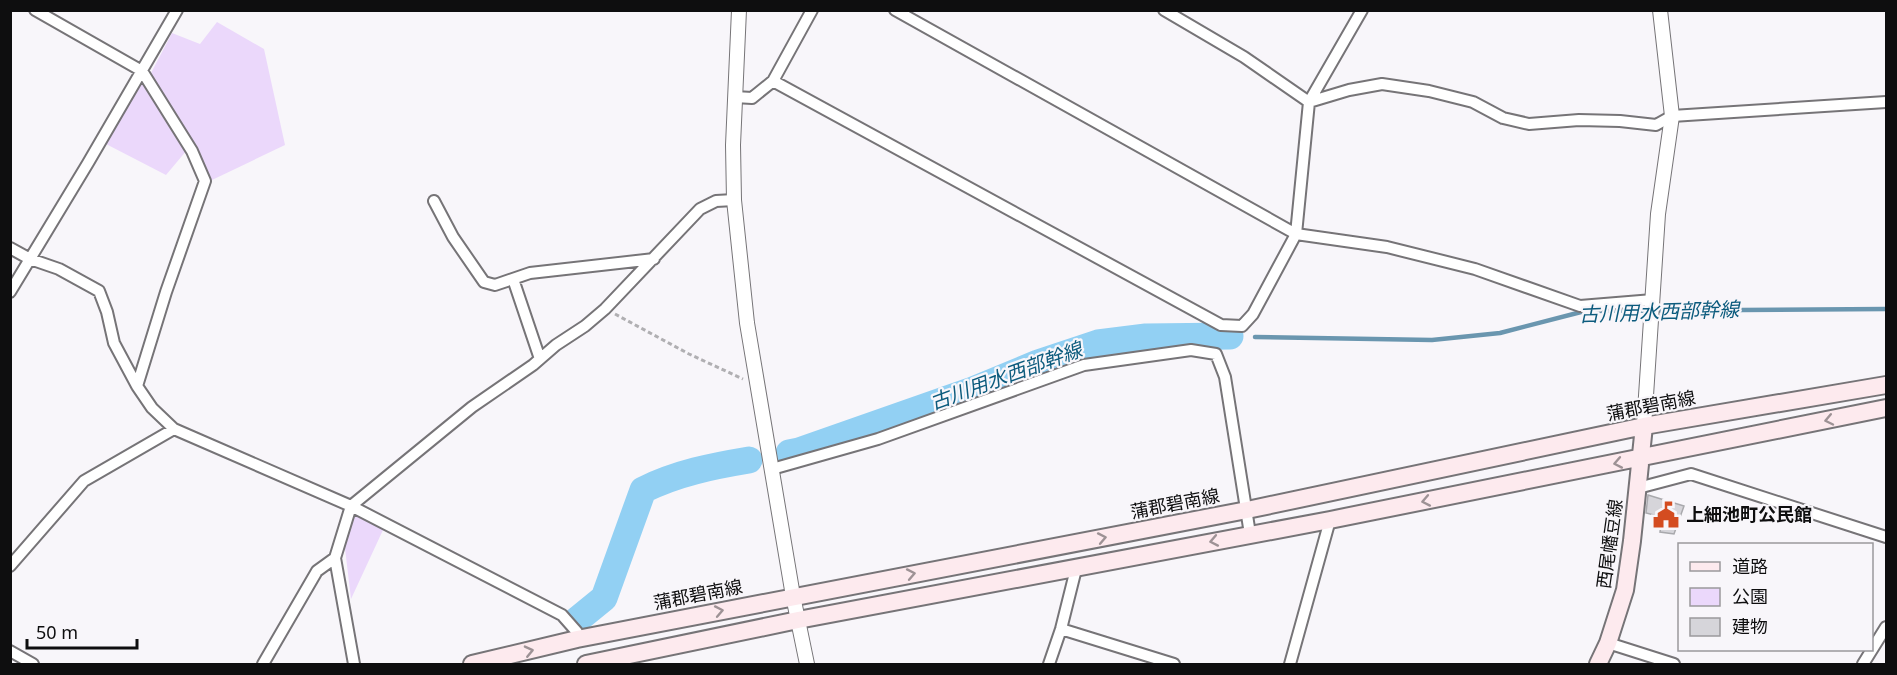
<svg xmlns="http://www.w3.org/2000/svg" width="1897" height="675" font-family="'Noto Sans','Noto Sans JP',sans-serif">
<style>
.green{fill:#ebd8fb}
.lines{fill:none;stroke-linecap:round;stroke-linejoin:round}
.stream{stroke:#6a96af;stroke-width:4.5}
.river{stroke:#92d0f3;stroke-width:27}
.building{fill:#d6d5da;stroke:#a9a9ad;stroke-width:1.5}
.minor-casing{stroke:#767477;stroke-width:14}
.tertiary-casing{stroke:#767477;stroke-width:16}
.secondary-casing{stroke:#767477;stroke-width:20}
.path{stroke:#b0afb2;stroke-width:3;stroke-dasharray:4.5 3;stroke-linecap:butt}
.minor{stroke:#fff;stroke-width:10}
.tertiary{stroke:#fff;stroke-width:14}
.secondary{stroke:#fdeaee;stroke-width:16}
.oneway{stroke:#9d9295}
.labels{text-anchor:middle;stroke-width:4.5;stroke-linejoin:round;paint-order:stroke}
.street-label{font-size:18px;fill:#0e0e0f;stroke:#f8f6fa}
.poi-label{font-size:18px;font-weight:bold;fill:#0e0e0f;stroke:#f8f6fa;text-anchor:start}
.water-label{font-size:20px;font-style:italic;fill:#0c5b7d;stroke:#f8f6fa}
</style>
<rect width="100%" height="100%" fill="#f8f6fa"/>
<path class="green" d="M 217,22 L 264,49 L 285,145 L 212,180 L 173,117 L 151,73 L 172,33 L 200,44 Z
M 141,79 L 187,150 L 166,175 L 106,144 Z
M 354,514 L 383,530 L 351,599 L 344,540 Z"/>
<g class="lines">
<path class="stream" d="M 1255,337 L 1432,340 L 1500,333 L 1585,311 L 1886,309"/>
<path class="river" d="M 789,453 L 799,451 L 973,390 L 1038,363 L 1098,343 L 1146,337 L 1230,336
M 577,620 L 604,598 L 643,490 C 677,473 713,466 749,460"/>
</g>
<path class="building" d="M 1648,495 L 1684,506 L 1674,534 L 1660,532 L 1662,517 L 1646,513 Z"/>
<g class="lines">
<g class="minor-casing">
<path id="minor" d="M 35,10 L 142,71 L 192,151 L 205,181 L 166,292 L 137,386
M 895,10 L 1296,234 L 1387,247 L 1475,269 L 1580,306 L 1653,300
M 1164,10 L 1244,57 L 1309,102
M 773,81 L 1221,325 L 1242,326 L 1253,314 L 1296,234 L 1309,102 L 1362,10
M 735,97 L 752,98 L 773,81 L 812,10
M 1309,102 L 1349,90 L 1382,84 L 1429,91 L 1473,102 L 1503,118 L 1529,124 L 1579,120 L 1620,121 L 1656,125 L 1672,116 L 1886,102
M 434,201 L 453,237 L 484,282 L 495,285 L 530,273 L 654,259
M 10,248 L 30,259 L 59,269 L 99,291 L 107,312 L 114,343 L 137,386 L 152,408 L 174,429 L 351,506 L 562,615 L 577,632 L 577,639
M 513,279 L 540,359
M 10,292 L 88,163 L 177,10
M 772,469 L 878,439 L 1084,365 L 1191,350 L 1216,354 L 1225,377 L 1250,534
M 1638,488 L 1691,474 L 1886,537
M 335,558 L 354,664
M 10,566 L 84,481 L 174,429
M 1061,629 L 1174,664
M 1608,643 L 1674,664
M 10,651 L 33,664
M 263,664 L 317,571 L 335,558 L 351,506 L 472,407 L 533,365 L 556,345 L 585,326 L 605,309 L 700,209 L 716,201 L 734,200
M 1049,664 L 1061,629 L 1076,569
M 1290,664 L 1330,520
M 1863,664 L 1886,627"/>
</g>
<g class="tertiary-casing">
<path id="tertiary" d="M 739,10 L 733,145 L 734,200 L 747,323 L 793,596 L 807,664
M 1644,426 L 1658,214 L 1672,116 L 1660,10"/>
</g>
<g class="secondary-casing">
<path id="secondary" d="M 472,664 L 577,639 L 1247,510 L 1644,426 L 1886,385
M 586,664 L 798,620 L 1330,520 L 1886,408
M 1598,664 L 1608,643 L 1625,590 L 1632,541 L 1644,426"/>
</g>
<path class="path" d="M 615,314 L 689,354 L 743,379"/>
<use href="#minor" class="minor"/>
<use href="#tertiary" class="tertiary"/>
<use href="#secondary" class="secondary"/>
</g>
<defs><path id="oneway-chevron" d="M-2-3.5L2.5 0L-2 3.5" fill="none" stroke-width="1.6" stroke-linecap="round" stroke-linejoin="round" transform="scale(1.5)"/></defs>
<g class="oneway">
<use href="#oneway-chevron" transform="translate(1829 420) rotate(168)"/>
<use href="#oneway-chevron" transform="translate(1618 463) rotate(169)"/>
<use href="#oneway-chevron" transform="translate(1426 501) rotate(169)"/>
<use href="#oneway-chevron" transform="translate(1102 538) rotate(-11)"/>
<use href="#oneway-chevron" transform="translate(1214 541) rotate(169)"/>
<use href="#oneway-chevron" transform="translate(911 574) rotate(-11)"/>
<use href="#oneway-chevron" transform="translate(719 611) rotate(-11)"/>
<use href="#oneway-chevron" transform="translate(529 651) rotate(-13)"/>
</g>
<defs>
<g id="civic-bare" transform="scale(2.07)"><path d="M-.6-6.5H3V-4.5H.6V-3L4-1V1h2V6H-6V1h2V-1L-.6-3ZM-1.2 2.5V6h2.4V2.5Z" fill="#d44c20" stroke="#f8f6fa" stroke-width="2.5" paint-order="stroke"/></g>
</defs>
<g fill-rule="evenodd">
<use href="#civic-bare" x="1666" y="515"/>
</g>
<g class="labels">
<g class="street-label">
<text transform="translate(1651 406) rotate(-11)" y="6">蒲郡碧南線</text>
<text transform="translate(1175 504) rotate(-11)" y="6">蒲郡碧南線</text>
<text transform="translate(1610 544) rotate(-82)" y="6">西尾幡豆線</text>
<text transform="translate(698 595) rotate(-11)" y="6">蒲郡碧南線</text>
</g>
<g class="poi-label">
<text x="1686" y="521">上細池町公民館</text>
</g>
<g class="water-label">
<text transform="translate(1659 312) rotate(-2)" y="7">古川用水西部幹線</text>
<text transform="translate(1006 376) rotate(-20)" y="7">古川用水西部幹線</text>
</g>
</g>
<rect width="1897" height="675" fill="none" stroke="#0e0e0f" stroke-width="24"/>
<rect x="1678" y="543" width="195" height="108" fill="#f8f6fa" stroke="#9a999c" stroke-width="1.5"/>
<rect x="1690" y="562" width="30" height="9" fill="#fdeaee" stroke="#9a999c" stroke-width="1.5"/>
<text x="1732" y="573" font-size="18" fill="#0e0e0f">道路</text>
<rect x="1690" y="588" width="30" height="18" fill="#ebd8fb" stroke="#9a999c" stroke-width="1.5"/>
<text x="1732" y="603" font-size="18" fill="#0e0e0f">公園</text>
<rect x="1690" y="618" width="30" height="18" fill="#d6d5da" stroke="#9a999c" stroke-width="1.5"/>
<text x="1732" y="633" font-size="18" fill="#0e0e0f">建物</text>
<path d="M27 639v9h110v-9" fill="none" stroke="#0e0e0f" stroke-width="3"/>
<text x="36" y="639" font-size="18" fill="#0e0e0f" stroke="#f8f6fa" stroke-width="4.5" paint-order="stroke">50 m</text>
</svg>
